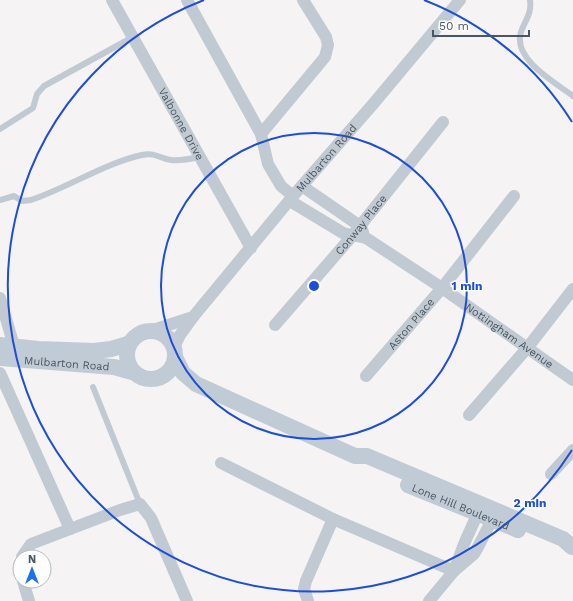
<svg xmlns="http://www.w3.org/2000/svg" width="573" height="601" font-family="'Work Sans',sans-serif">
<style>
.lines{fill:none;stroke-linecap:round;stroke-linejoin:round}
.lane{stroke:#c1cad2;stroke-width:6}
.street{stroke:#c1cad2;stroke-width:12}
.secondary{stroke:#c1cbd6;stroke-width:16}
.ring{fill:none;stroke:#1d4ed8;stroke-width:2}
.labels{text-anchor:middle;stroke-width:3;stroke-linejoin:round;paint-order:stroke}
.street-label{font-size:11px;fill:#4a5661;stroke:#fff}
.centre{fill:#1d4ed8;stroke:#fff;stroke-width:2}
.ring-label{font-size:12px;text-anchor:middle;font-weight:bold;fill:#1d4ed8;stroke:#fff;stroke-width:3;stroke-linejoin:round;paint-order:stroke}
</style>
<rect width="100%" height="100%" fill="#f5f3f3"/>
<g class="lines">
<path class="lane" d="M 530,0 C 532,14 525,20 521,32 C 512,59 556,83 573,96
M 0,129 L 33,108 L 37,94 L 44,86 L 133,37
M 0,200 L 14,196 L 22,201 L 31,200 C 67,188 105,163 142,155 C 156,152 160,159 171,160 C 181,161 190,159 199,157
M 93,387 L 140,504"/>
<g class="street">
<path id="s1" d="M 112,0 L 251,248"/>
<path d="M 187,0 L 261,134 L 268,164 L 281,186 L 293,196"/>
<path d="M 261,134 L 325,57 L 328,45 L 326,37 L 303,0"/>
<path d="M 302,186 L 360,226 L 363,232"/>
<path id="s2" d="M 290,201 L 343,233 L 366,238 L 442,288 L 573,380"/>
<path d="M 0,298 L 14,346"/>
<path id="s3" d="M 275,325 L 352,236 L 443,122"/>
<path d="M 153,330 L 193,317"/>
<path id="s4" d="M 174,347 L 180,335 L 193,317 L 293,196 L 374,103 L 460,0"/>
<path d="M 0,373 L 70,529"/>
<path id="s5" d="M 366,376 L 442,288 L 514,196"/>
<path d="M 469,415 L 528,347 L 573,289"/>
<path d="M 221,463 L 333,519 L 454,571"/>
<path d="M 551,474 L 573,450"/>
<path d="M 22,557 L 31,544 L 120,510 L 140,504 L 151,518 L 187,601"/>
<path d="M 20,563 L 20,573"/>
<path d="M 454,571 L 464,544 L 481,506"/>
<path d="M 23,581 L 29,601"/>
<path d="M 308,601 L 304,589 L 306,581 L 333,519"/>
<path d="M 429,601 L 454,571 L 474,554 L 478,547 L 496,512"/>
</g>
<g class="secondary">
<circle cx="151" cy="355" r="24"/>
<path d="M 0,345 L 38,349 L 94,351 L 111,349 L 128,344"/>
<path d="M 175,357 L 183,373 L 196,384 L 355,456 L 367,456 L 563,539 L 572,547"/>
<path id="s6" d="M 0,358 L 114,367 L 132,372"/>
<path id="s7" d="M 408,485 L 518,530"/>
</g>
</g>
<g class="ring">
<circle cx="314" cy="286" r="153"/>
<path d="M572 450A306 306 0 1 1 204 0M424 0A306 306 0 0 1 572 122"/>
</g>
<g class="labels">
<g class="street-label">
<text dy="4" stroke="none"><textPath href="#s1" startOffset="142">Valbonne Drive</textPath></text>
<text dy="4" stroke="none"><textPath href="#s4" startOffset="243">Mulbarton Road</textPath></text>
<text dy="4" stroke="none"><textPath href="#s3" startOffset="132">Conway Place</textPath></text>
<text dy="4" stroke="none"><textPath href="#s5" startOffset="69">Aston Place</textPath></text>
<text dy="4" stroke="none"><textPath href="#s2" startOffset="259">Nottingham Avenue</textPath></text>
<text dy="4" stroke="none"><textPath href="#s6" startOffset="67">Mulbarton Road</textPath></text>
<text dy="4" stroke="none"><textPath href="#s7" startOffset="57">Lone Hill Boulevard</textPath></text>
</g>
</g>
<circle cx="314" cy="286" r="6" class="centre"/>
<g class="ring-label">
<text x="467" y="290">1 min</text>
<text x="530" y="507">2 min</text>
</g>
<g transform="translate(32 569)"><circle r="19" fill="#ffffff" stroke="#b7bbc0"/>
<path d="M0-3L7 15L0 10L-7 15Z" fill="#1a73e8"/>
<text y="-6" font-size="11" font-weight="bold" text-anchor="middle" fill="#4a5661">N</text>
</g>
<path d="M433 30v6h96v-6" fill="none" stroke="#4a5661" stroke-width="2"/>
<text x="439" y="30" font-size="12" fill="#4a5661" stroke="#ffffff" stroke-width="3" paint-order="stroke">50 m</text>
</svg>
